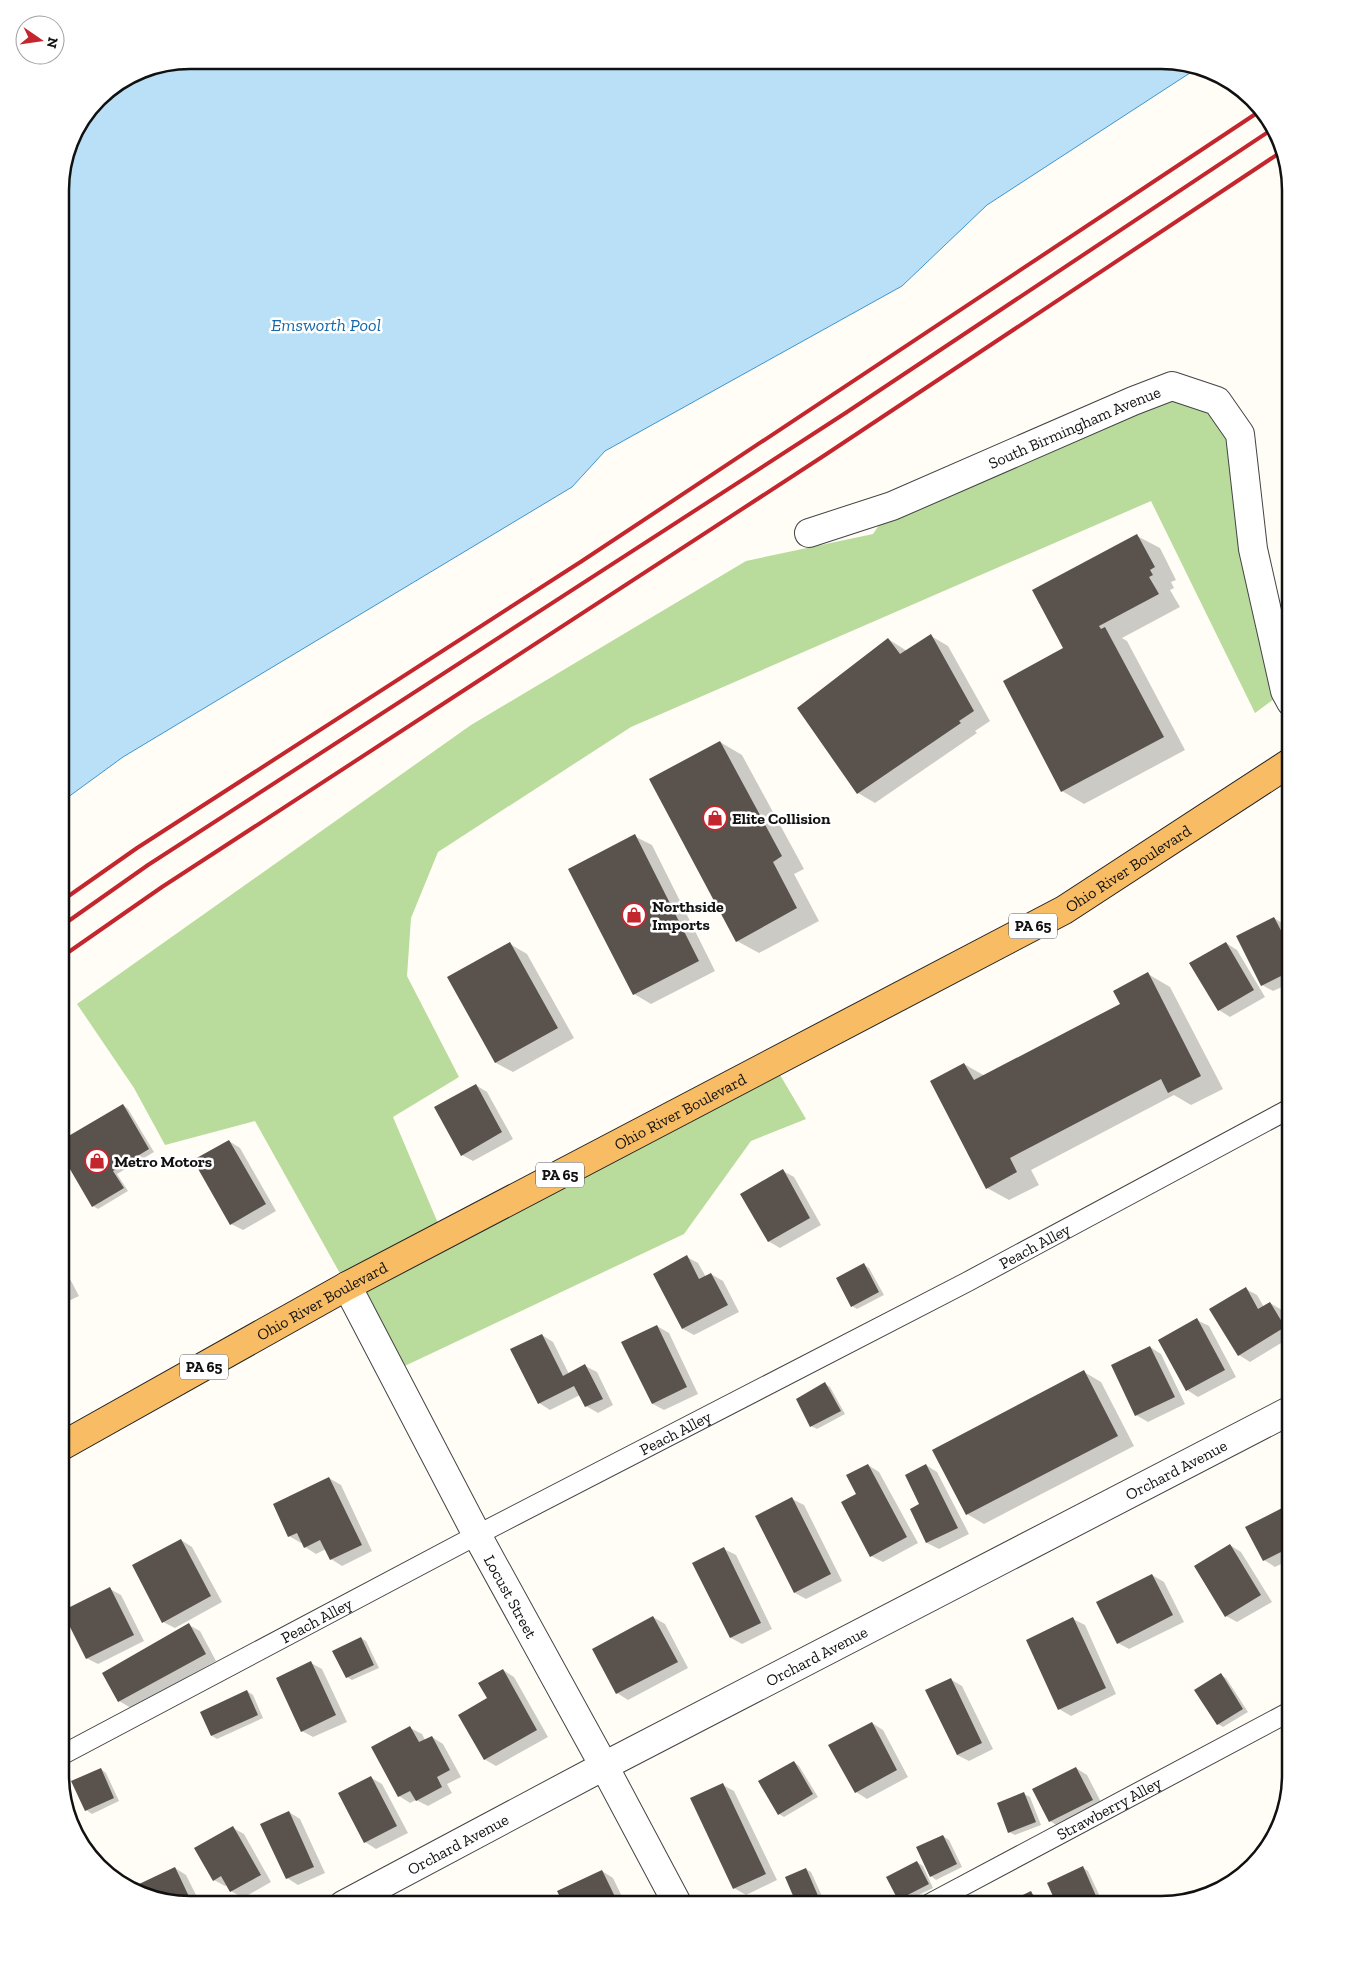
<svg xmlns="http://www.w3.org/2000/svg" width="1351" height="1965" font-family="'Zilla Slab',serif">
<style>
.forest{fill:#b9dc9c}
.water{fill:#b9e0f7;stroke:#3f96cf}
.shadow{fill:#0003}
.building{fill:#5a524d}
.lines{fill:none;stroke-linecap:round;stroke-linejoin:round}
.service-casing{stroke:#444;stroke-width:21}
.minor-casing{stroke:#444;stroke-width:30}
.trunk-casing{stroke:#222;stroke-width:30}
.service{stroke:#fff;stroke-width:19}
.minor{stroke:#fff;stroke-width:28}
.trunk{stroke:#f7bc64;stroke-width:28}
.rail{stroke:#c4262e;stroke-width:4}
.labels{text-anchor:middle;stroke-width:5;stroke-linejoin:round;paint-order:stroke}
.shield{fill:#fff;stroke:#585858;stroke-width:1}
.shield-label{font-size:15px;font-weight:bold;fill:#111}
.street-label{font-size:16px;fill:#111;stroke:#fff}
.poi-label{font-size:16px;font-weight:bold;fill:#111;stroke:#fff;text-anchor:start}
.water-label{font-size:18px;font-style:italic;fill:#1768a6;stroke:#fff}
.rim{fill:none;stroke:#111;stroke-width:2.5}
</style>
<rect width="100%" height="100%" fill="#fffdf5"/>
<path class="forest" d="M 1172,386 L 1240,434 L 1285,691 L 1255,713 L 1151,501 L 631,727 L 438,852 L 411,918 L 407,976 L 459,1077 L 393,1117 L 443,1235 L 773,1063 L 806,1119 L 751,1141 L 684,1234 L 392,1372 L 347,1286 L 255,1121 L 165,1145 L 134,1088 L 77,1004 L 471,725 L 746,561 L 873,534 L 892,506 Z"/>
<path class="water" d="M 190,60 L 1169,60 L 1196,69 L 987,205 L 902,286 L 605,451 L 572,487 L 123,757 L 60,803 L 60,182 L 70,140 L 98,98 L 141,70 Z"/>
<path class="shadow" d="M 1137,536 L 1160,548 L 1176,580 L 1171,582 L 1174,588 L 1170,590 L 1180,607 L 1122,638 L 1127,641 L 1185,750 L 1084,804 L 1062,791 L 1065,649 Z
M 931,636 L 948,646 L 990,721 L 975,731 L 977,733 L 875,803 L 858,793 L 888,639 L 907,651 Z
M 720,742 L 742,755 L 804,869 L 794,874 L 819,921 L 759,953 L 737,941 Z
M 634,836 L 652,845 L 715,971 L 651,1004 L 634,994 Z
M 1274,918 L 1285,925 L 1291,936 L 1291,983 L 1273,991 L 1262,985 Z
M 1226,943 L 1237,950 L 1265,997 L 1230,1017 L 1219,1010 Z
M 510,944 L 527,954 L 574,1038 L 513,1072 L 496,1063 L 449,978 Z
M 1148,974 L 1170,987 L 1223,1089 L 1191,1105 L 1174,1095 L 1031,1170 L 1039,1185 L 1009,1200 L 987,1188 L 964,1064 L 985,1076 L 1121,1004 Z
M 476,1085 L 487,1092 L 513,1139 L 473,1161 L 462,1155 Z
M 123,1105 L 128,1109 L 154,1152 L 117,1174 L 128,1191 L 98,1209 L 93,1206 Z
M 229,1141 L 240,1148 L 276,1211 L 243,1230 L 231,1224 Z
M 783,1171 L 794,1177 L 821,1225 L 780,1248 L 768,1241 Z
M 687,1257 L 698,1263 L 706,1277 L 711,1274 L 723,1281 L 739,1312 L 694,1335 L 683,1329 L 654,1274 Z
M 60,1260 L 79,1296 L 60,1305 Z
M 864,1265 L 869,1268 L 884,1295 L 857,1309 L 852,1306 Z
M 1246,1289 L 1257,1295 L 1264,1307 L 1270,1303 L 1282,1310 L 1291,1326 L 1291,1337 L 1250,1362 L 1239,1355 Z
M 1197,1320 L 1209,1326 L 1236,1377 L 1198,1397 L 1187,1390 Z
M 657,1326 L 669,1333 L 698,1394 L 664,1410 L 653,1404 Z
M 542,1335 L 553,1342 L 569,1374 L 585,1366 L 597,1372 L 613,1405 L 598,1413 L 586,1406 L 580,1395 L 550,1410 L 539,1403 Z
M 1150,1347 L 1161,1354 L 1185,1404 L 1148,1422 L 1136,1415 Z
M 1084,1372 L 1101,1382 L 1134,1446 L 984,1524 L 967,1514 Z
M 825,1384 L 830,1387 L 845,1414 L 817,1429 L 811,1426 Z
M 868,1465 L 879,1472 L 918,1543 L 883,1562 L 871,1556 L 857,1495 Z
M 926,1465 L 937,1472 L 969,1534 L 939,1549 L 927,1543 L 912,1510 L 921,1505 Z
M 329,1478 L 341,1485 L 372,1551 L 342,1566 L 331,1559 L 326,1549 L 316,1554 L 305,1547 L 303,1542 L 301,1543 L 289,1536 Z
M 792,1499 L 804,1505 L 842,1581 L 806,1599 L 795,1593 Z
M 1288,1507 L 1291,1509 L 1291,1559 L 1275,1567 L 1264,1560 Z
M 181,1540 L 192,1547 L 222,1602 L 175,1628 L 163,1622 Z
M 1230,1545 L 1241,1552 L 1272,1602 L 1237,1622 L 1226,1616 Z
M 724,1549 L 736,1555 L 772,1629 L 742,1644 L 731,1638 Z
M 1152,1575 L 1164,1582 L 1184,1622 L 1129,1649 L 1118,1643 Z
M 110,1589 L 121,1595 L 144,1641 L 98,1664 L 86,1658 Z
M 653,1617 L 665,1624 L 688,1668 L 628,1700 L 617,1693 Z
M 1073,1619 L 1085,1625 L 1116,1694 L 1071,1716 L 1059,1709 Z
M 189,1625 L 200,1631 L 216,1661 L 131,1708 L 119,1701 Z
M 361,1638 L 366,1641 L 379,1668 L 352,1680 L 347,1677 Z
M 311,1663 L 322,1669 L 347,1722 L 313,1737 L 302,1731 Z
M 503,1670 L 514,1677 L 548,1737 L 496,1766 L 484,1759 L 488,1699 Z
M 1221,1675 L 1226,1678 L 1248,1712 L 1223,1727 L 1218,1724 Z
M 950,1679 L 962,1686 L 993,1749 L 969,1761 L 957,1755 Z
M 247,1691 L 253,1695 L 263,1718 L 217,1739 L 212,1736 Z
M 872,1723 L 883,1730 L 908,1777 L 867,1799 L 856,1792 Z
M 410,1728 L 422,1734 L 425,1740 L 432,1737 L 443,1744 L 461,1777 L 447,1784 L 452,1793 L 428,1806 L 416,1800 L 410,1803 L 399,1796 Z
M 794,1762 L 799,1766 L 818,1797 L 784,1817 L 779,1814 Z
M 1076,1768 L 1087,1775 L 1103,1806 L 1061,1828 L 1050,1821 Z
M 101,1769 L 106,1773 L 119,1801 L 92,1814 L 86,1810 Z
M 370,1777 L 382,1784 L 408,1833 L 376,1849 L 365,1842 Z
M 723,1785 L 734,1791 L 777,1880 L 746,1895 L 734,1888 Z
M 1024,1794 L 1030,1797 L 1041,1825 L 1015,1835 L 1009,1832 Z
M 289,1812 L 300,1819 L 325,1873 L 298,1885 L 287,1878 Z
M 233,1828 L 244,1834 L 271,1882 L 243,1898 L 231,1891 L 228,1885 L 225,1886 L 214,1880 Z
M 943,1836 L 949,1840 L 962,1867 L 936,1880 L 931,1876 Z
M 917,1862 L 923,1866 L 933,1888 L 904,1902 L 899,1899 Z
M 175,1868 L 186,1875 L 201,1905 L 182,1905 L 142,1893 L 139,1885 Z
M 1083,1868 L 1088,1871 L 1104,1905 L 1058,1905 Z
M 806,1869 L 811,1872 L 826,1905 L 799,1905 Z
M 602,1871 L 613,1878 L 626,1905 L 565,1905 Z
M 1031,1893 L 1036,1896 L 1041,1905 L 1005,1905 Z"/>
<path class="building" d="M 1137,534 L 1155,567 L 1150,570 L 1153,575 L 1149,577 L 1159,594 L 1099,626 L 1101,629 L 1105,627 L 1164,737 L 1061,792 L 1003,681 L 1063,648 L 1032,590 Z
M 931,634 L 974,711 L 959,721 L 961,723 L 857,794 L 797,708 L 888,638 L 900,654 Z
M 720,741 L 782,856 L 773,862 L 797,908 L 736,942 L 649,779 Z
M 635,834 L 699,961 L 633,995 L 568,869 Z
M 1291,907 L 1291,930 L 1281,912 Z
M 1274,917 L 1291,950 L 1291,971 L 1261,986 L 1236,936 Z
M 510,942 L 558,1028 L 495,1063 L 447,977 Z
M 1226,942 L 1254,990 L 1218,1011 L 1189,963 Z
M 1148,972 L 1201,1076 L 1168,1093 L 1161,1079 L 1010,1158 L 1017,1172 L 986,1189 L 930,1081 L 964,1063 L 974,1080 L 1120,1004 L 1113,991 Z
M 1291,1034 L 1291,1047 L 1286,1036 Z
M 476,1084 L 502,1132 L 461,1156 L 434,1107 Z
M 123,1104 L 149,1149 L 113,1171 L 124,1188 L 92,1207 L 60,1152 L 60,1141 Z
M 229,1140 L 266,1204 L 230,1225 L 193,1160 Z
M 783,1169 L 810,1218 L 768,1242 L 740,1194 Z
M 687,1255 L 699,1279 L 711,1273 L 728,1305 L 682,1329 L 653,1274 Z
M 864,1263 L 879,1292 L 851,1307 L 836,1278 Z
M 60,1274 L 68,1289 L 60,1293 Z
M 1246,1287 L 1258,1309 L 1270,1302 L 1285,1327 L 1238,1356 L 1209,1309 Z
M 1197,1318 L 1225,1370 L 1186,1391 L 1158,1340 Z
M 657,1325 L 687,1387 L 652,1404 L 621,1342 Z
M 542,1334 L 563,1376 L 585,1364 L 603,1399 L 585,1407 L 574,1386 L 538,1404 L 510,1349 Z
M 1150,1346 L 1175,1397 L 1135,1416 L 1111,1365 Z
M 1084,1370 L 1118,1436 L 966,1515 L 932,1450 Z
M 825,1382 L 841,1411 L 810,1427 L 796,1399 Z
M 868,1464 L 907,1537 L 870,1557 L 841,1502 L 856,1494 L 846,1475 Z
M 926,1464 L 958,1528 L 926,1543 L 910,1509 L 919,1504 L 905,1475 Z
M 329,1477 L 362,1545 L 330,1560 L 320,1540 L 304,1548 L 297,1533 L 288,1537 L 273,1504 Z
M 792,1497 L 831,1574 L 794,1593 L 755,1516 Z
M 1288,1505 L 1291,1511 L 1291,1547 L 1263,1561 L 1245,1527 Z
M 181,1539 L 211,1596 L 162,1623 L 132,1565 Z
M 1230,1544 L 1261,1595 L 1225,1617 L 1194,1566 Z
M 724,1547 L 761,1623 L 730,1638 L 692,1563 Z
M 1152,1574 L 1173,1615 L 1117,1644 L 1096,1602 Z
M 110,1587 L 134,1635 L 86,1659 L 62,1611 Z
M 653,1616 L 678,1662 L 616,1694 L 592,1649 Z
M 1073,1617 L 1106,1688 L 1058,1710 L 1026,1640 Z
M 189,1623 L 206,1654 L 118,1702 L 102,1673 Z
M 361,1637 L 374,1665 L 346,1678 L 332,1651 Z
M 311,1661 L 336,1715 L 301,1732 L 276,1678 Z
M 503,1669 L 537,1730 L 484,1760 L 458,1715 L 487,1698 L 478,1683 Z
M 1221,1673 L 1243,1709 L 1217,1725 L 1194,1690 Z
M 951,1678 L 982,1743 L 957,1755 L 925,1690 Z
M 247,1690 L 258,1715 L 211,1736 L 200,1712 Z
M 872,1722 L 897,1770 L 855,1793 L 828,1745 Z
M 410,1726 L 419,1742 L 432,1736 L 450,1770 L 437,1777 L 442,1787 L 416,1801 L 410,1791 L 398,1797 L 371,1747 Z
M 794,1761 L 813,1794 L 778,1815 L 758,1781 Z
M 1076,1767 L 1093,1800 L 1049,1822 L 1032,1789 Z
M 101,1768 L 114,1798 L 85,1811 L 71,1781 Z
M 371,1776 L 397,1826 L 364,1843 L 338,1793 Z
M 723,1783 L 766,1874 L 733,1889 L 690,1798 Z
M 1024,1792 L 1036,1822 L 1008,1833 L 997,1803 Z
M 289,1811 L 314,1867 L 286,1879 L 260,1824 Z
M 233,1826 L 261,1875 L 230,1892 L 221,1876 L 213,1881 L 194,1848 Z
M 943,1835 L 957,1864 L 930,1877 L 916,1847 Z
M 917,1861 L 929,1884 L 898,1900 L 886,1877 Z
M 1083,1866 L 1099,1903 L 1094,1905 L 1057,1905 L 1047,1883 Z
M 175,1867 L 193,1905 L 182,1905 L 141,1892 L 137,1885 Z
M 806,1868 L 822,1905 L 797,1905 L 785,1877 Z
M 602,1870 L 619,1905 L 564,1905 L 557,1891 Z
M 1031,1891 L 1038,1905 L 1002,1905 Z"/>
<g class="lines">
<g class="service-casing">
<g id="service">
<path id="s1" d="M 60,1756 L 477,1535 L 967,1282 L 1291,1108"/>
<path id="s2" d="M 927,1905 L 1291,1711"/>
</g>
</g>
<g class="minor-casing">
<g id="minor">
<path id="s3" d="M 809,533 L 892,506 L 1133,401 L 1172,386 L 1217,401 L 1240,434 L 1253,549 L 1285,691 L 1291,702"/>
<path id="s4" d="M 347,1286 L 477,1535 L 604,1766 L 678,1905"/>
<path id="s5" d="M 343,1905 L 604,1766 L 1291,1410"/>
</g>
</g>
<g class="trunk-casing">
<g id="trunk">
<path id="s6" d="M 60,1447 L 347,1286 L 1064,910 L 1291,762"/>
</g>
</g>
<use href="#service" class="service"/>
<use href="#minor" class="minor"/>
<use href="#trunk" class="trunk"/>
<path class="rail" d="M 60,902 L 137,848 L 582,561 L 1260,111
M 60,927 L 148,865 L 847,412 L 1274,128
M 60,958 L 162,887 L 825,455 L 1281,152"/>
</g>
<defs>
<g id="shop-ring" transform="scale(1.25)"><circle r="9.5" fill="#fff" stroke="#c4262e" stroke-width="1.5"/><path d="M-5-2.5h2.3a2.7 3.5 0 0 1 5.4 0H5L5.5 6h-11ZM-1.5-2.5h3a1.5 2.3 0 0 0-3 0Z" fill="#c4262e"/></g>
</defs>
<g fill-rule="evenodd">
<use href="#shop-ring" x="715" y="818"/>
<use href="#shop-ring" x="634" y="915"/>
<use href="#shop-ring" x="97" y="1161"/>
</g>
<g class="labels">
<g class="shield">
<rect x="1009" y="913.5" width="48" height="25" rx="4"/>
<rect x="536" y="1162.5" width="48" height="25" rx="4"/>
<rect x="180" y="1354.5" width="48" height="25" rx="4"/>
</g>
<g class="shield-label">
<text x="1033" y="931">PA 65</text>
<text x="560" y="1180">PA 65</text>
<text x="204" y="1372">PA 65</text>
</g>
<g class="street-label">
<text dy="6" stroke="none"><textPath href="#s3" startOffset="286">South Birmingham Avenue</textPath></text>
<text dy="6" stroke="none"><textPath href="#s6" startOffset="1215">Ohio River Boulevard</textPath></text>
<text dy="6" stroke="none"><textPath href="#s6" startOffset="705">Ohio River Boulevard</textPath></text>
<text dy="6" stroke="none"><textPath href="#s1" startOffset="1100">Peach Alley</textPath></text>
<text dy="6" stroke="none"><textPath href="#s6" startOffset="300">Ohio River Boulevard</textPath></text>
<text dy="6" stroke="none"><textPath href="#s1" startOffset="695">Peach Alley</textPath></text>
<text dy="6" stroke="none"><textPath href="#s5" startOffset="940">Orchard Avenue</textPath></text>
<text dy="6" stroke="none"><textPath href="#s4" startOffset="351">Locust Street</textPath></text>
<text dy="6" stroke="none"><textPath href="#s1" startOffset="290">Peach Alley</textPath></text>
<text dy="6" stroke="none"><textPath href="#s5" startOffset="535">Orchard Avenue</textPath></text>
<text dy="6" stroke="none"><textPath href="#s2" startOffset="206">Strawberry Alley</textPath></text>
<text dy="6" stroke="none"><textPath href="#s5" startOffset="130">Orchard Avenue</textPath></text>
</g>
<g class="poi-label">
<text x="732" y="824">Elite Collision</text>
<text x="652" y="912">Northside<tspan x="652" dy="18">Imports</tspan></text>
<text x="114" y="1167">Metro Motors</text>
</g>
<g class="water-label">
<text x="326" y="331">Emsworth Pool</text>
</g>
</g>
<path d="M0 0H1351V1965H0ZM190 69H1161A121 121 0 0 1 1282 190V1775A121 121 0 0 1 1161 1896H190A121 121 0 0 1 69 1775V190A121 121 0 0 1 190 69Z" fill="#fff" fill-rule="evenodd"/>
<path class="rim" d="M190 69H1161A121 121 0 0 1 1282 190V1775A121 121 0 0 1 1161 1896H190A121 121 0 0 1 69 1775V190A121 121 0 0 1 190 69Z"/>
<g transform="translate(40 40) rotate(103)"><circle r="24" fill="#ffffff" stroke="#a0a0a0"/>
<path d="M0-4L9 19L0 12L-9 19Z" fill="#c4262e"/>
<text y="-8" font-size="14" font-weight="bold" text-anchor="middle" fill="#111111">N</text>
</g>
</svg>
